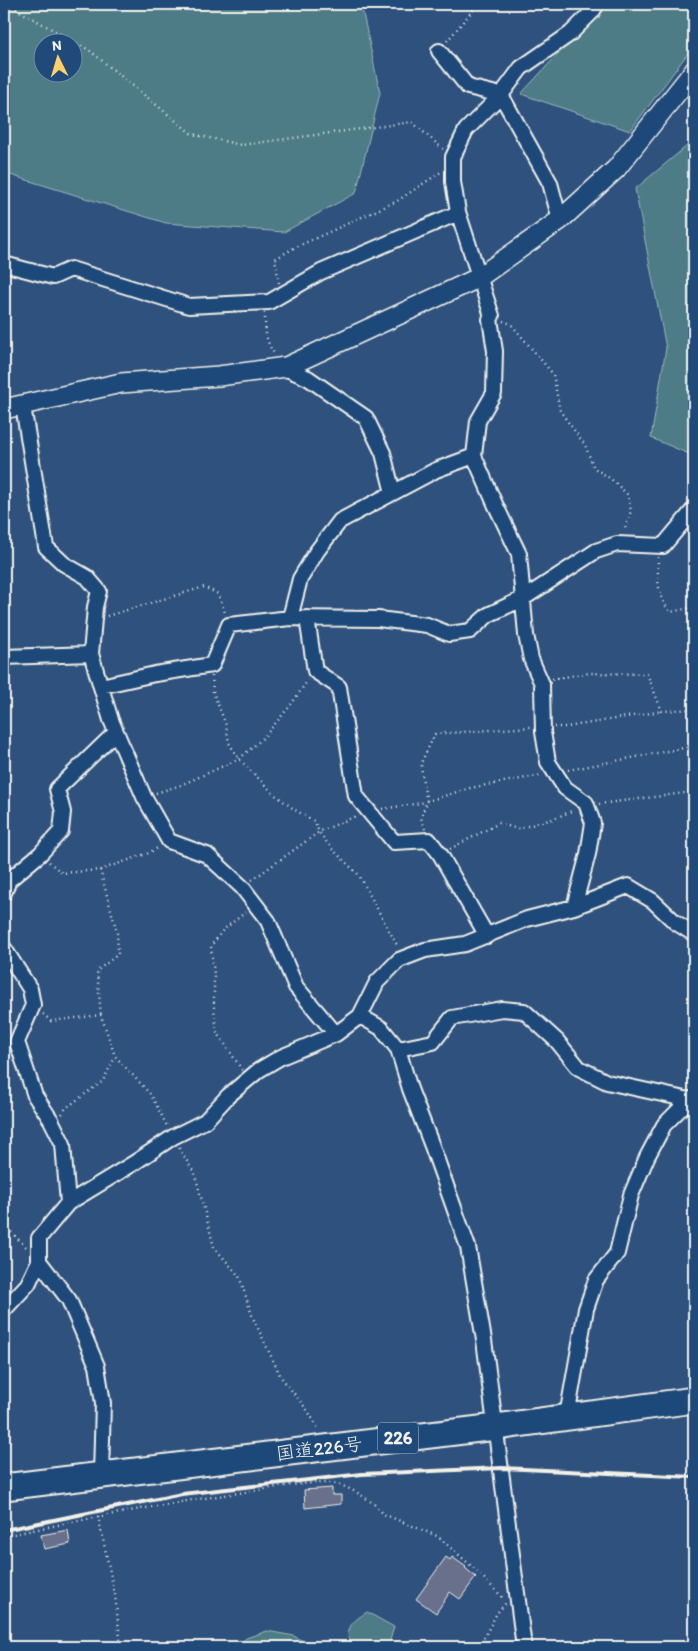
<svg xmlns="http://www.w3.org/2000/svg" width="698" height="1651" font-family="Itim,'Klee One',sans-serif">
<style>
.green{fill:#4d7c86;stroke:#a0b6b7;fill-rule:evenodd}
.building{fill:#686f8c;stroke:#f4f1e8}
.lines{fill:none;stroke-linecap:round;stroke-linejoin:round}
.street-casing{stroke:#f4f1e8;stroke-width:18}
.secondary-casing{stroke:#f4f1e8;stroke-width:22}
.highway-casing{stroke:#f4f1e8;stroke-width:29}
.path{stroke:#f4f1e8;stroke-width:2.5;stroke-dasharray:1 4;stroke-linecap:butt}
.street{stroke:#1f4a7a;stroke-width:14}
.secondary{stroke:#1f4a7a;stroke-width:19}
.highway{stroke:#1f4a7a;stroke-width:25}
.rail{stroke:#f4f1e8;stroke-width:4}
.labels{text-anchor:middle;stroke-width:5;stroke-linejoin:round;paint-order:stroke}
.shield{fill:#1f4a7a;stroke:#b4bfc7;stroke-width:1}
.shield-label{font-size:18px;font-weight:bold;fill:#f4f1e8}
.street-label{font-size:19px;fill:#f4f1e8;stroke:#1f4a7a}
</style>
<rect width="100%" height="100%" fill="#2e517e"/>
<filter id="ink" filterUnits="userSpaceOnUse"><feTurbulence type="fractalNoise" baseFrequency=".02" numOctaves="2"/><feDisplacementMap in="SourceGraphic" scale="10" xChannelSelector="R" yChannelSelector="G"/><feConvolveMatrix kernelMatrix="1 2 1 2 8 2 1 2 1" color-interpolation-filters="sRGB"/></filter>
<g filter="url(#ink)">
<path class="green" d="M 4,4 L 361,4 L 380,93 L 356,193 L 284,232 L 166,223 L 4,173 ZM 42,42 L 72,42 L 72,72 L 42,72 Z
M 604,4 L 694,4 L 694,45 L 630,131 L 521,94 Z
M 694,140 L 694,456 L 651,438 L 666,348 L 635,189 Z
M 367,1612 L 394,1627 L 388,1647 L 350,1647 C 346,1627 350,1623 367,1612 Z
M 267,1631 L 294,1636 L 313,1647 L 238,1647 L 246,1638 Z"/>
<path class="building" d="M 332,1488 L 332,1495 L 341,1495 L 341,1504 L 305,1508 L 304,1490 Z
M 68,1530 L 70,1544 L 44,1549 L 41,1535 Z
M 446,1557 L 450,1560 L 452,1557 L 466,1567 L 465,1568 L 476,1577 L 460,1599 L 450,1592 L 436,1613 L 416,1599 Z"/>
<g class="lines">
<g class="street-casing">
<path id="street" d="M 439,51 L 468,87 L 501,95 L 550,183 L 560,220
M 4,264 L 53,277 L 71,269 L 189,306 L 269,302 L 321,272 L 458,213
M 282,367 L 308,378 L 366,418 L 383,453 L 393,493
M 23,406 L 46,547 L 64,564 L 87,577 L 99,591 L 95,607 L 91,654 L 111,720 L 144,797 L 169,841 L 207,855 L 242,887 L 268,921 L 296,987 L 336,1034
M 290,618 L 300,579 L 317,551 L 340,521 L 436,470 L 474,456
M 307,618 L 315,671 L 339,687 L 356,796 L 394,842 L 429,840 L 440,854 L 487,936
M 4,657 L 91,654
M 101,686 L 155,674 L 212,665 L 229,625 L 290,618 L 378,619 L 427,625 L 449,634 L 470,631 L 488,615 L 524,598 L 596,551 L 617,544 L 663,546 L 694,509
M 4,893 L 9,880 L 40,854 L 61,831 L 63,812 L 57,789 L 116,732
M 574,907 L 628,886 L 653,901 L 675,922 L 694,934
M 4,948 L 30,989 L 33,1005 L 17,1042 L 35,1096 L 51,1120 L 63,1144 L 68,1203
M 360,1016 L 381,1028 L 398,1049 L 410,1089 L 432,1146 L 468,1247 L 484,1340 L 524,1647
M 398,1049 L 433,1042 L 452,1018 L 502,1009 L 524,1011 L 557,1041 L 579,1068 L 607,1082 L 694,1101
M 39,1261 L 69,1300 L 97,1366 L 103,1403 L 101,1475
M 4,1310 L 28,1284 L 39,1261 L 39,1238 L 68,1203 L 134,1163 L 173,1137 L 205,1121 L 228,1096 L 259,1070 L 281,1057 L 336,1034 L 360,1016 L 377,982 L 399,960 L 425,950 L 465,944 L 527,919 L 574,907 L 588,854 L 593,823 L 586,803 L 565,788 L 548,762 L 543,732 L 542,684 L 531,659 L 526,635 L 519,554 L 495,504 L 474,456 L 478,421 L 494,393 L 495,351 L 490,319 L 492,316 L 458,212 L 453,182 L 453,157 L 466,130 L 501,95 L 521,68 L 570,34 L 592,12 L 597,4
M 567,1416 L 586,1309 L 596,1280 L 617,1253 L 631,1195 L 647,1157 L 664,1125 L 690,1099"/>
</g>
<g class="secondary-casing">
<path id="secondary" d="M 4,409 L 121,383 L 219,376 L 286,367 L 478,278 L 560,220 L 616,169 L 694,71"/>
</g>
<g class="highway-casing">
<path id="highway" d="M 4,1487 L 496,1427 L 694,1400"/>
</g>
<path class="path" d="M 7,4 L 89,50 L 192,134 L 241,145 L 412,122 L 443,149
M 447,41 L 478,4
M 279,283 L 275,259 L 294,248 L 397,201 L 441,172
M 265,313 C 265,328 265,341 274,353
M 503,321 L 511,324 L 553,374 L 560,411 L 585,445 L 594,468 L 611,479 L 628,495 L 631,511 L 624,531
M 658,557 C 658,578 656,597 671,612 L 694,607
M 107,616 L 204,587 L 218,594 L 225,613
M 212,676 L 213,692 L 226,725 L 229,743 L 239,759 L 274,794 L 295,810 L 314,821 L 319,832 L 331,848 L 359,875 L 398,947
M 552,679 L 589,673 L 647,674 L 662,711 L 694,709
M 554,727 L 567,727 L 662,711
M 568,770 L 694,746
M 156,793 L 181,785 L 239,759 L 264,737 L 290,706 L 308,680
M 599,804 L 685,793 L 694,790
M 382,809 L 421,803 L 470,788 L 543,775
M 425,829 L 421,818 L 427,801 L 423,783 L 421,763 L 435,734 L 531,727
M 450,849 L 499,823 L 517,829 L 553,819 L 574,810
M 49,862 L 62,873 L 100,870 L 149,853 L 159,847
M 100,870 L 117,932 L 118,954 L 97,971 L 101,1015
M 252,880 L 319,832 L 356,816
M 43,1014 L 51,1021 L 101,1015 L 115,1056 L 151,1095 L 167,1126
M 242,1070 L 217,1032 L 214,1009 L 214,974 L 211,946 L 223,930 L 247,911
M 62,1114 L 66,1108 L 103,1081 L 115,1057
M 179,1148 L 195,1174 L 214,1247 L 239,1276 L 253,1318 L 281,1377 L 308,1411 L 319,1430
M 4,1225 L 26,1247
M 98,1516 L 115,1595 L 121,1647
M 4,1536 C 82,1520 160,1504 239,1493 C 268,1489 299,1482 329,1483 C 344,1483 375,1501 383,1514 L 437,1536 L 474,1568 L 504,1599
M 479,1647 L 497,1613 L 506,1603"/>
<use href="#street" class="street"/>
<use href="#secondary" class="secondary"/>
<use href="#highway" class="highway"/>
<path class="rail" d="M 4,1530 L 182,1494 L 362,1474 L 502,1468 L 694,1477"/>
</g>
</g>
<g class="labels">
<rect class="shield" x="378" y="1422.5" width="40" height="31" rx="4"/>
<g class="shield-label">
<text x="398" y="1444">226</text>
</g>
<g class="street-label">
<text transform="translate(319 1448) rotate(-7)" y="7">国道226号</text>
</g>
</g>
<rect width="698" height="1651" fill="none" stroke="#1f4a7a" stroke-width="20"/>
<rect x="10" y="10" width="678" height="1631" fill="none" stroke="#f4f1e8" stroke-width="2" filter="url(#ink)"/>
<g transform="translate(58 58) rotate(355)"><circle r="24" fill="#1f4a7a" stroke="#748da6"/>
<path d="M0-4L9 19L0 12L-9 19Z" fill="#ffd166"/>
<text y="-8" font-size="14" font-weight="bold" text-anchor="middle" fill="#f4f1e8">N</text>
</g>
</svg>
